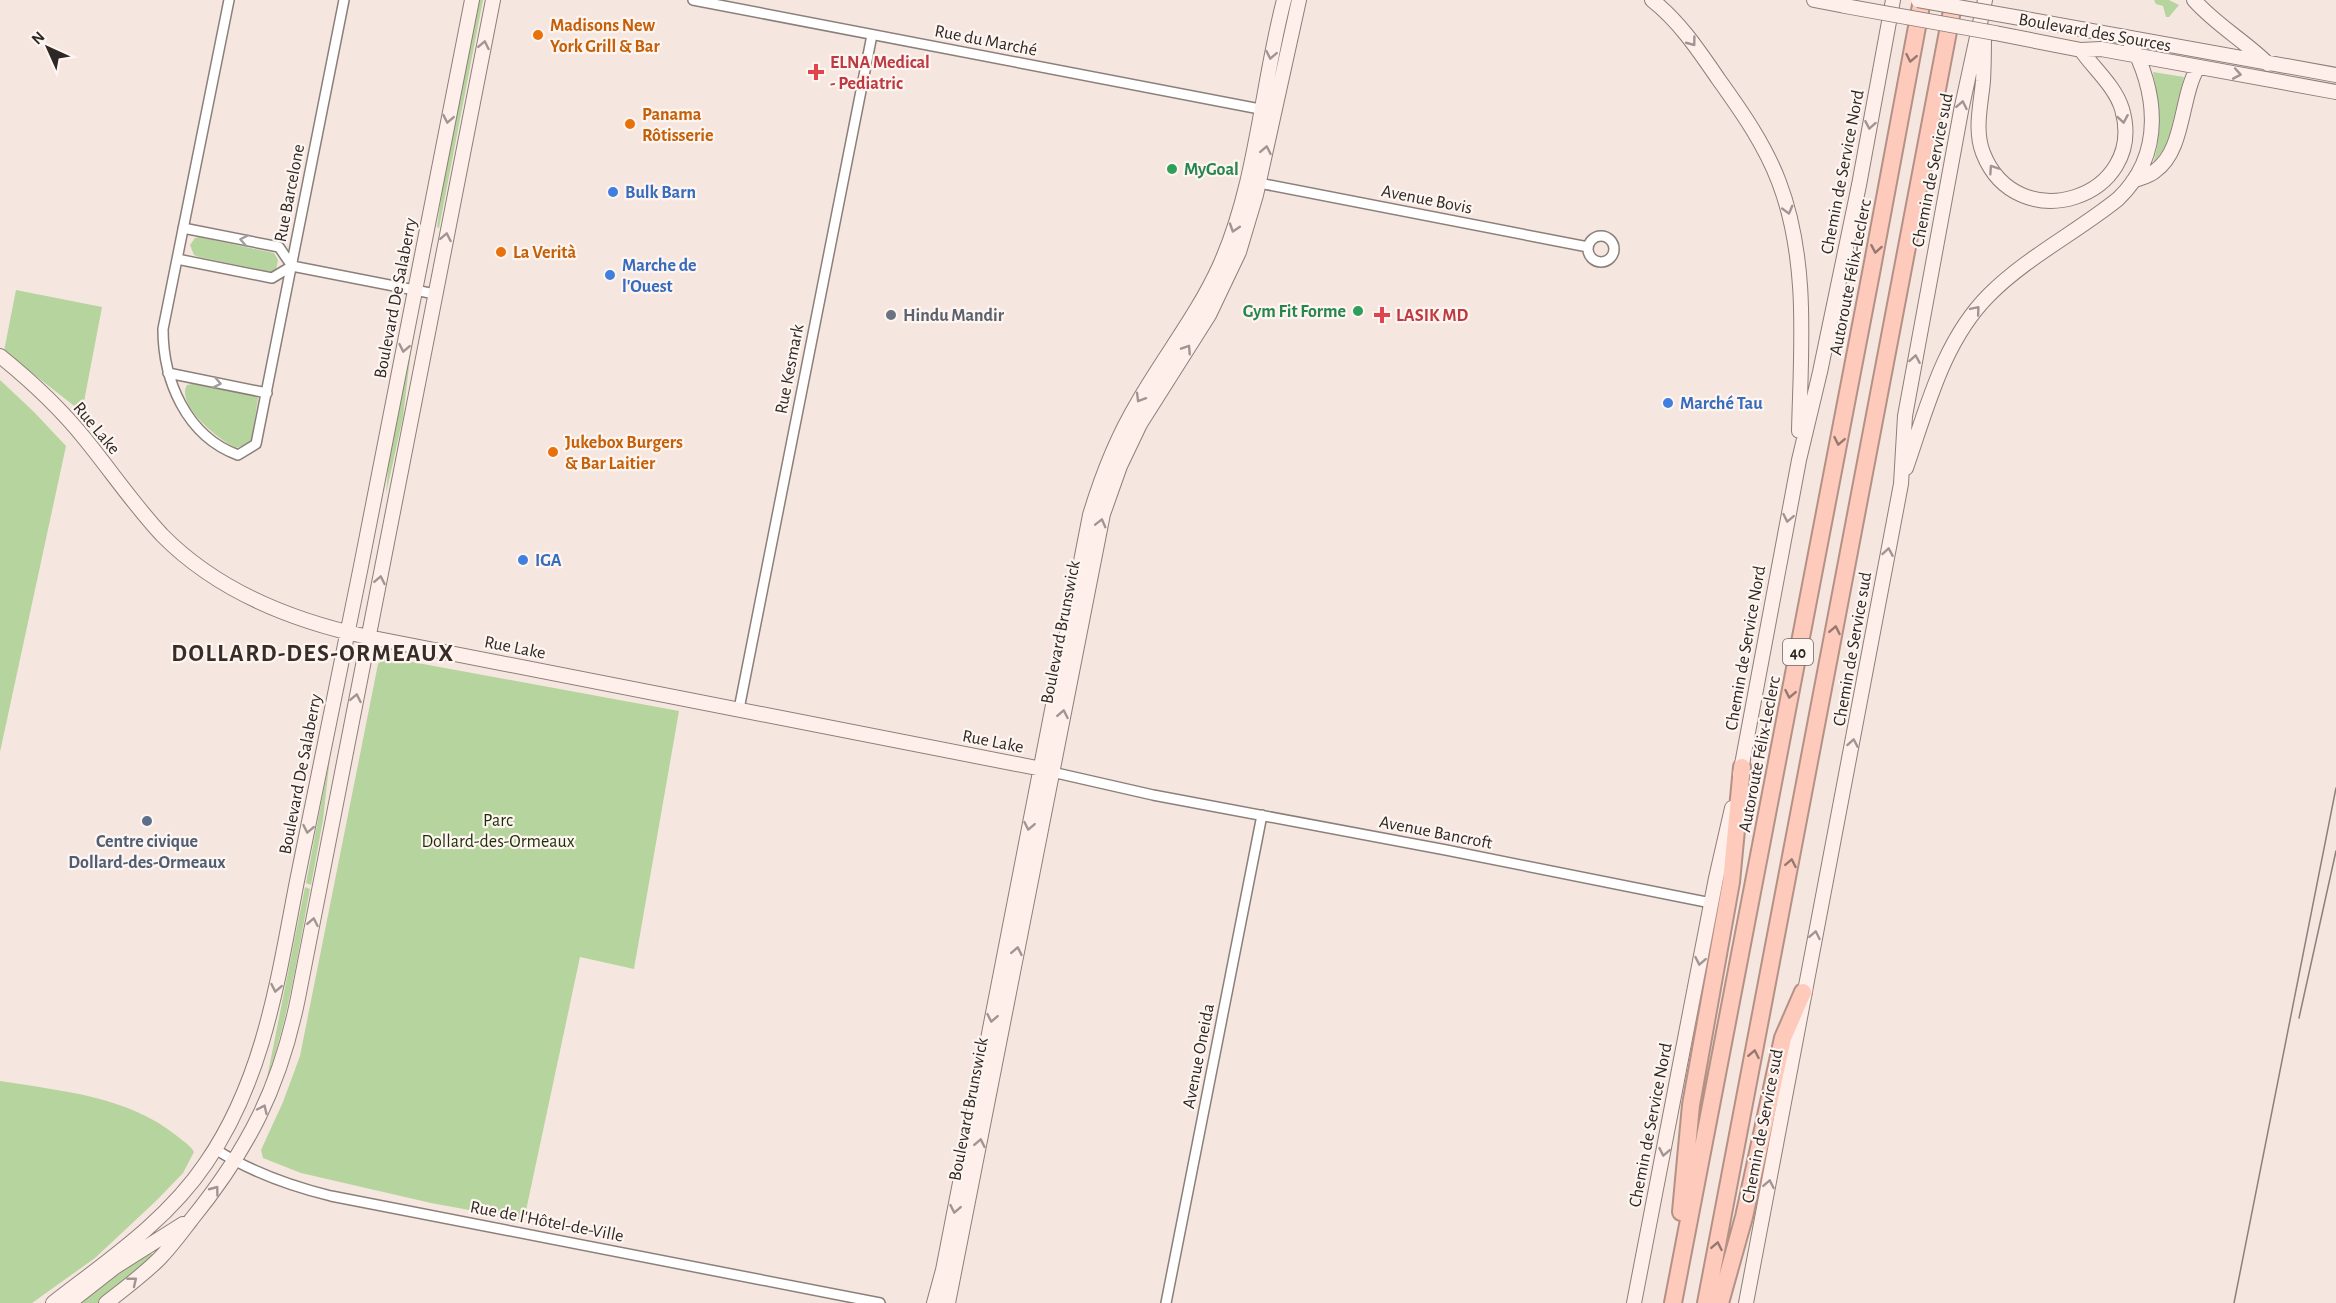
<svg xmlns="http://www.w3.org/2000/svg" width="2336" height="1303" font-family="'Alegreya Sans',sans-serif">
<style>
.green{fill:#b6d49d}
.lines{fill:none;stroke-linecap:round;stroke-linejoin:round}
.street-casing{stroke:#8c7f79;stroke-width:12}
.secondary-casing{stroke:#8c7f79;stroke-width:16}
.highway-casing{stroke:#b49186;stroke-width:20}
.street{stroke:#fff;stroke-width:9}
.secondary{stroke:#feefeb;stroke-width:14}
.highway{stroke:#fdcabb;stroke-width:16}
.tram{stroke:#8a807c;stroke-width:1.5}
.secondary-bridge-casing{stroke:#8c7f79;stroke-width:16;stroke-linecap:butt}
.secondary-bridge{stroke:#feefeb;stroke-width:14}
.oneway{stroke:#a09592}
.oneway2{stroke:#957970}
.oneway3{stroke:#a09e9d}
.food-dot{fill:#e8710a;stroke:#fef5f1;stroke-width:2}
.health-dot{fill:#e0444e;stroke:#fef5f1;stroke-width:2}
.leisure-dot{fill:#2e9e5b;stroke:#fef5f1;stroke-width:2}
.shop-dot{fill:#3f7fe0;stroke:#fef5f1;stroke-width:2}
.worship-dot{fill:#6b7280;stroke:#fef5f1;stroke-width:2}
.service-dot{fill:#5c6f8a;stroke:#fef5f1;stroke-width:2}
.labels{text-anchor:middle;stroke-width:4.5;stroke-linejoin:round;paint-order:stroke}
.shield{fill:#fef5f1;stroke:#6c6662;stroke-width:1.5}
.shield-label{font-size:16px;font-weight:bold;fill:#2d2825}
.food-label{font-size:18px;font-weight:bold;fill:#c56008;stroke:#fef5f1;text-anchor:start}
.street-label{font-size:18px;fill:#2d2825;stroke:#fef5f1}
.health-label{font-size:18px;font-weight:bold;fill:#be3a42;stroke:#fef5f1;text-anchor:start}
.leisure-label{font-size:18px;font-weight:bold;fill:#27864d;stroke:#fef5f1;text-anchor:start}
.shop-label{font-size:18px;font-weight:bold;fill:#366cbe;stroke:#fef5f1;text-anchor:start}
.worship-label{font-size:18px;font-weight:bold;fill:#5b616d;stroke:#fef5f1;text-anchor:start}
.park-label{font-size:18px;fill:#1c3006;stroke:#fef5f1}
.service-label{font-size:18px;font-weight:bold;fill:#4e5e75;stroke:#fef5f1}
.district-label{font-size:24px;font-weight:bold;letter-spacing:1.5px;fill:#372c27;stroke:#fef5f1}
</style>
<rect width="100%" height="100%" fill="#f6e6e0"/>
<path class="green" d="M 477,0 L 483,0 L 439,228 L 437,227 L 448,149 Z
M 2154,0 L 2169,0 L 2179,5 L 2169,17 L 2166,17 L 2163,6 L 2156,4 Z
M 2153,72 L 2184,77 L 2170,133 L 2165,147 L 2153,164 C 2163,132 2159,105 2153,72 Z
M 199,237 L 274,253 L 278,260 L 276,270 L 272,272 L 199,257 L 194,255 L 190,245 L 195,238 Z
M 16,290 L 102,307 L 82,412 L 4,351 Z
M 413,333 L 403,417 L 386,494 L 389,457 Z
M 0,380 L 34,412 L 66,446 L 0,752 Z
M 198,383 L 255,394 L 258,398 L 252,439 L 249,443 L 236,448 C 220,441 175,405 187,385 Z
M 385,657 L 679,711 L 634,969 L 580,957 L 524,1220 L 431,1203 L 301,1173 L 263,1158 L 261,1150 L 283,1102 L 300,1056 L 378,664 Z
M 330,757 L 323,820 L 311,885 L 306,883 Z
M 305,887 L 310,889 C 298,952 289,1017 267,1078 Z
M 0,1081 C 61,1091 128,1096 177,1136 C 183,1141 190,1145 194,1152 L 183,1173 L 157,1200 L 95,1258 L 32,1303 L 0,1303 Z
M 150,1252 L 154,1257 L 101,1303 L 76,1303 L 119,1269 Z"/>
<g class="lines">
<g class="street-casing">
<path id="street" d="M 229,0 L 163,329 C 163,380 186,436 238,455 L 256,444 L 344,0
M 693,0 L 1265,110
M 1259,183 L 1588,247
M 183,228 L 279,247 L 292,266
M1588 249a13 13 0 1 1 26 0a13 13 0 1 1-26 0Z
M 177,259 L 272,278 L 292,266 L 435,294
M 168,373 L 267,393
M 739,709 L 872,35
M 1052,772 L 1153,795 L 1446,850 L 1711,903
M 215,1149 C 251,1172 290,1186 331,1196 L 880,1303
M 1166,1303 L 1262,815"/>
</g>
<g class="secondary-casing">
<path id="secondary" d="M 1652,0 C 1680,22 1699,51 1719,80 C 1742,112 1765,145 1779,182 C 1809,261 1801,348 1799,431
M 1814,0 L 1845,6
M 2194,0 C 2216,25 2245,41 2268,64
M 2026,19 L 2336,75
M 1984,30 C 1984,47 1984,64 1983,81 C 1981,104 1974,130 1983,153 C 2017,240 2148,198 2122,109 C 2115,86 2094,69 2081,50
M 1995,33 L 2081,50 L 2101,49 L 2336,92
M 2133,181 C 2140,178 2149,176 2155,171 C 2185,150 2180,97 2198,67
M 0,356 C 31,381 60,408 85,439 C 111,471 134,505 162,535 C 217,591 293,621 368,637 L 1047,770
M 1906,468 C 1927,408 1943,341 1989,295 C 2027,257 2077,232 2118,199 C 2165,154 2158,91 2128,38
M 1740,775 L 1799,460 L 1820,372 L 1859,185 L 1893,0
M 53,1303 C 107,1261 167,1221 206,1163 C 264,1079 278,979 297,881 C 318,776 339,671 361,566 L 472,0
M 69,1303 L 115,1267 L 183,1224
M 106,1303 C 124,1289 143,1275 159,1259 C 171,1247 181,1233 191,1220 C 248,1150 280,1087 298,998 L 493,0
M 934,1303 L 943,1270 L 1090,515 C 1102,475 1117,437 1138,402 C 1165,355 1198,314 1220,265 C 1257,182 1261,88 1284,0
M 948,1303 L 1103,514 L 1120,466 L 1140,424 L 1209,315 L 1239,252 L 1256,195 L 1299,0
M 1634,1303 L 1716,878 L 1732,808
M 1746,1303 L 1901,484 L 1905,416 L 1961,111 L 1985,0"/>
</g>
<g class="highway-casing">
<path id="highway" d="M 1681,1212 L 1691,1105 L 1731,882 L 1742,767
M 1673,1303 L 1871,273 L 1922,0
M 1706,1303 L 1954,0
M 1720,1303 L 1744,1217 L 1783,1038 L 1803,992"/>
</g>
<use href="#street" class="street"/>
<use href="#secondary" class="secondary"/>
<use href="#highway" class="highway"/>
<path class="tram" d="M 2299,1018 L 2336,851
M 2234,1303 L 2336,788"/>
<g class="secondary-bridge-casing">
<path id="secondary-bridge" d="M 1918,0 L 2026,19
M 1845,6 L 1995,33"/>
</g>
<use href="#secondary-bridge" class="secondary-bridge"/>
</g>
<defs><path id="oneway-chevron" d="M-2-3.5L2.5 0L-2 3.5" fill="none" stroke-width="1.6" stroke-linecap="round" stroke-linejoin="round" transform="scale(1.5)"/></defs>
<g class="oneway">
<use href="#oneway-chevron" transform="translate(1692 42) rotate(53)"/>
<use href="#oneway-chevron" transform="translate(484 45) rotate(-79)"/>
<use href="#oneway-chevron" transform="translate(1271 55) rotate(101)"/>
<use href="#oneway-chevron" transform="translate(2237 74) rotate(10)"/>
<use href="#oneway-chevron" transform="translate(1962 105) rotate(-79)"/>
<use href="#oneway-chevron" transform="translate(448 119) rotate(101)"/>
<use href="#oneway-chevron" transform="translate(2123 119) rotate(80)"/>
<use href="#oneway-chevron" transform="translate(1870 125) rotate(100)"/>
<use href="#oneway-chevron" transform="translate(1266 150) rotate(-79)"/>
<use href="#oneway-chevron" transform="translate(1993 169) rotate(-124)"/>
<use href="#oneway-chevron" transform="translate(1788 210) rotate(75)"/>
<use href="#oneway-chevron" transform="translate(1234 228) rotate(108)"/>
<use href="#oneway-chevron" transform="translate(446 237) rotate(-79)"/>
<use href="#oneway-chevron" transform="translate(1976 310) rotate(-50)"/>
<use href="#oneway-chevron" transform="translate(404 348) rotate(101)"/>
<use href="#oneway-chevron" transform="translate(1187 349) rotate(-57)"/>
<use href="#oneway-chevron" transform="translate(1915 359) rotate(-80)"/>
<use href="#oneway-chevron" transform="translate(1140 398) rotate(121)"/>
<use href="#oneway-chevron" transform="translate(1788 518) rotate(101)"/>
<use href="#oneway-chevron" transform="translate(1101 523) rotate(-76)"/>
<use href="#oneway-chevron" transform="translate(1888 552) rotate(-80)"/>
<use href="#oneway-chevron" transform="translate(380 580) rotate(-79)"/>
<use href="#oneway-chevron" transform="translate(356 698) rotate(-79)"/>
<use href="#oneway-chevron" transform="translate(1063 714) rotate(-79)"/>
<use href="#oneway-chevron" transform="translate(1853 743) rotate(-80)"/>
<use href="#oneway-chevron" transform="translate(1029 826) rotate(101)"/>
<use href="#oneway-chevron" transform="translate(308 829) rotate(101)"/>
<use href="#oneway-chevron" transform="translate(313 922) rotate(-79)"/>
<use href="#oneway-chevron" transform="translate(1815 935) rotate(-79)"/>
<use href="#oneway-chevron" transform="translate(1017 951) rotate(-79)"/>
<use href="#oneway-chevron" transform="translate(1700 961) rotate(101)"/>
<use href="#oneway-chevron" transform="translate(276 988) rotate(101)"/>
<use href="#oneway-chevron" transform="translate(992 1018) rotate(101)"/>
<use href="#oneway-chevron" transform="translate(263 1109) rotate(-65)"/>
<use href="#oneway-chevron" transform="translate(980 1143) rotate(-79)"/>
<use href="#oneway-chevron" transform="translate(1664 1152) rotate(101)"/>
<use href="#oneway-chevron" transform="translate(1769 1184) rotate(-79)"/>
<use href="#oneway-chevron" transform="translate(215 1190) rotate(-53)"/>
<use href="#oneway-chevron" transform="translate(955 1209) rotate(101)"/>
<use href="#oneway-chevron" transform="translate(133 1281) rotate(-39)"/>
</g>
<g class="oneway2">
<use href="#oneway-chevron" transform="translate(1911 58) rotate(101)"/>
<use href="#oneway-chevron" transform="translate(1876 249) rotate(100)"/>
<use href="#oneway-chevron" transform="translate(1839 441) rotate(101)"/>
<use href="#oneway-chevron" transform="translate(1835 630) rotate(-79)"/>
<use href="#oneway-chevron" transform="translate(1790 694) rotate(101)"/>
<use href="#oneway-chevron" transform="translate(1791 863) rotate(-79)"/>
<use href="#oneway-chevron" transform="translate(1754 1054) rotate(-79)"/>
<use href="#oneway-chevron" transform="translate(1717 1246) rotate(-79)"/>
</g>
<g class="oneway3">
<use href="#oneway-chevron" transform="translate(244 240) rotate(-169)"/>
<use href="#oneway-chevron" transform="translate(217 383) rotate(11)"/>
</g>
<g class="food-dot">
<circle cx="538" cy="35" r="6"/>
<circle cx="630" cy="124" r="6"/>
<circle cx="501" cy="252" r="6"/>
<circle cx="553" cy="452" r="6"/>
</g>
<g class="health-dot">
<path d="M813 63h6v6h6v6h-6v6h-6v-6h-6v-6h6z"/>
<path d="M1379 306h6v6h6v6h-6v6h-6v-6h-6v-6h6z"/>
</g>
<g class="leisure-dot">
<circle cx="1172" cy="169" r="6"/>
<circle cx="1358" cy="311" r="6"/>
</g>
<g class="shop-dot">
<circle cx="613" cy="192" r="6"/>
<circle cx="610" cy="275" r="6"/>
<circle cx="1668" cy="403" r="6"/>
<circle cx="523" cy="560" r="6"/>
</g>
<circle class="worship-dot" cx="891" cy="315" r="6"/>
<circle class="service-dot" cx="147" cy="821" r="6"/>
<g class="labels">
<rect class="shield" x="1783" y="639" width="30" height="26" rx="4.5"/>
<g class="shield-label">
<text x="1798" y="658">40</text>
</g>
<g class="food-label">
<text x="550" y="31">Madisons New<tspan x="550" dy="21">York Grill &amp; Bar</tspan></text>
<text x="642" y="120">Panama<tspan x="642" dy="21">Rôtisserie</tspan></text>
<text x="513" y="258">La Verità</text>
<text x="565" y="448">Jukebox Burgers<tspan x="565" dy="21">&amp; Bar Laitier</tspan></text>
</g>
<g class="street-label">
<text transform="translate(2095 32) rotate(10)" y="6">Boulevard des Sources</text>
<text transform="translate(986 40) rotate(11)" y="6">Rue du Marché</text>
<text transform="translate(1932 170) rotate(-79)" y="6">Chemin de Service sud</text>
<text transform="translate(1842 172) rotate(-79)" y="6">Chemin de Service Nord</text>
<text transform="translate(289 193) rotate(-79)" y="6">Rue Barcelone</text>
<text transform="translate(1427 199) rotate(11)" y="6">Avenue Bovis</text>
<text transform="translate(1850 277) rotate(-79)" y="6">Autoroute Félix-Leclerc</text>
<text transform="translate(395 298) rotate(-79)" y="6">Boulevard De Salaberry</text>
<text transform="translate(789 369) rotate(-79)" y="6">Rue Kesmark</text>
<text transform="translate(97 428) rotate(50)" y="6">Rue Lake</text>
<text transform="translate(1060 632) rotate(-79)" y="6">Boulevard Brunswick</text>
<text transform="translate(515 647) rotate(11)" y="6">Rue Lake</text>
<text transform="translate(1745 648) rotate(-80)" y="6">Chemin de Service Nord</text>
<text transform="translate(1852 649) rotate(-80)" y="6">Chemin de Service sud</text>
<text transform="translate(993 741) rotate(11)" y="6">Rue Lake</text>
<text transform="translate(1759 754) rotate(-79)" y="6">Autoroute Félix-Leclerc</text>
<text transform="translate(300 774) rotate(-79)" y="6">Boulevard De Salaberry</text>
<text transform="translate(1436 832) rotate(11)" y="6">Avenue Bancroft</text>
<text transform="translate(1198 1056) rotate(-79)" y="6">Avenue Oneida</text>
<text transform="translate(968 1109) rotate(-79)" y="6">Boulevard Brunswick</text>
<text transform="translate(1650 1125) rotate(-79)" y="6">Chemin de Service Nord</text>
<text transform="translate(1762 1126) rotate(-79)" y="6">Chemin de Service sud</text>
<text transform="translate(547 1221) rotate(11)" y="6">Rue de l'Hôtel-de-Ville</text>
</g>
<g class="health-label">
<text x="830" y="68">ELNA Medical<tspan x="830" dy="21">- Pediatric</tspan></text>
<text x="1396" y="321">LASIK MD</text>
</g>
<g class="leisure-label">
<text x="1184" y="175">MyGoal</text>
<text x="1346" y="317" text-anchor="end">Gym Fit Forme</text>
</g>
<g class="shop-label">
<text x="625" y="198">Bulk Barn</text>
<text x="622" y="271">Marche de<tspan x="622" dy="21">l'Ouest</tspan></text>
<text x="1680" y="409">Marché Tau</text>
<text x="535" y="566">IGA</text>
</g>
<g class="worship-label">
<text x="903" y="321">Hindu Mandir</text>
</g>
<g class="park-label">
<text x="498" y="826">Parc<tspan x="498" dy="21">Dollard-des-Ormeaux</tspan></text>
</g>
<g class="service-label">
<text x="147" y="847">Centre civique<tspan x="147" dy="21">Dollard-des-Ormeaux</tspan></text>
</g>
<g class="district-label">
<text x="313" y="661">DOLLARD-DES-ORMEAUX</text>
</g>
</g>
<g transform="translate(48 48) rotate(315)" stroke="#fef5f1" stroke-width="4.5" paint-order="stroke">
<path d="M0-4.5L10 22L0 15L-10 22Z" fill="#2d2825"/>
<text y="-9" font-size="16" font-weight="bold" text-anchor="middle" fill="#2d2825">N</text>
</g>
</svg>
